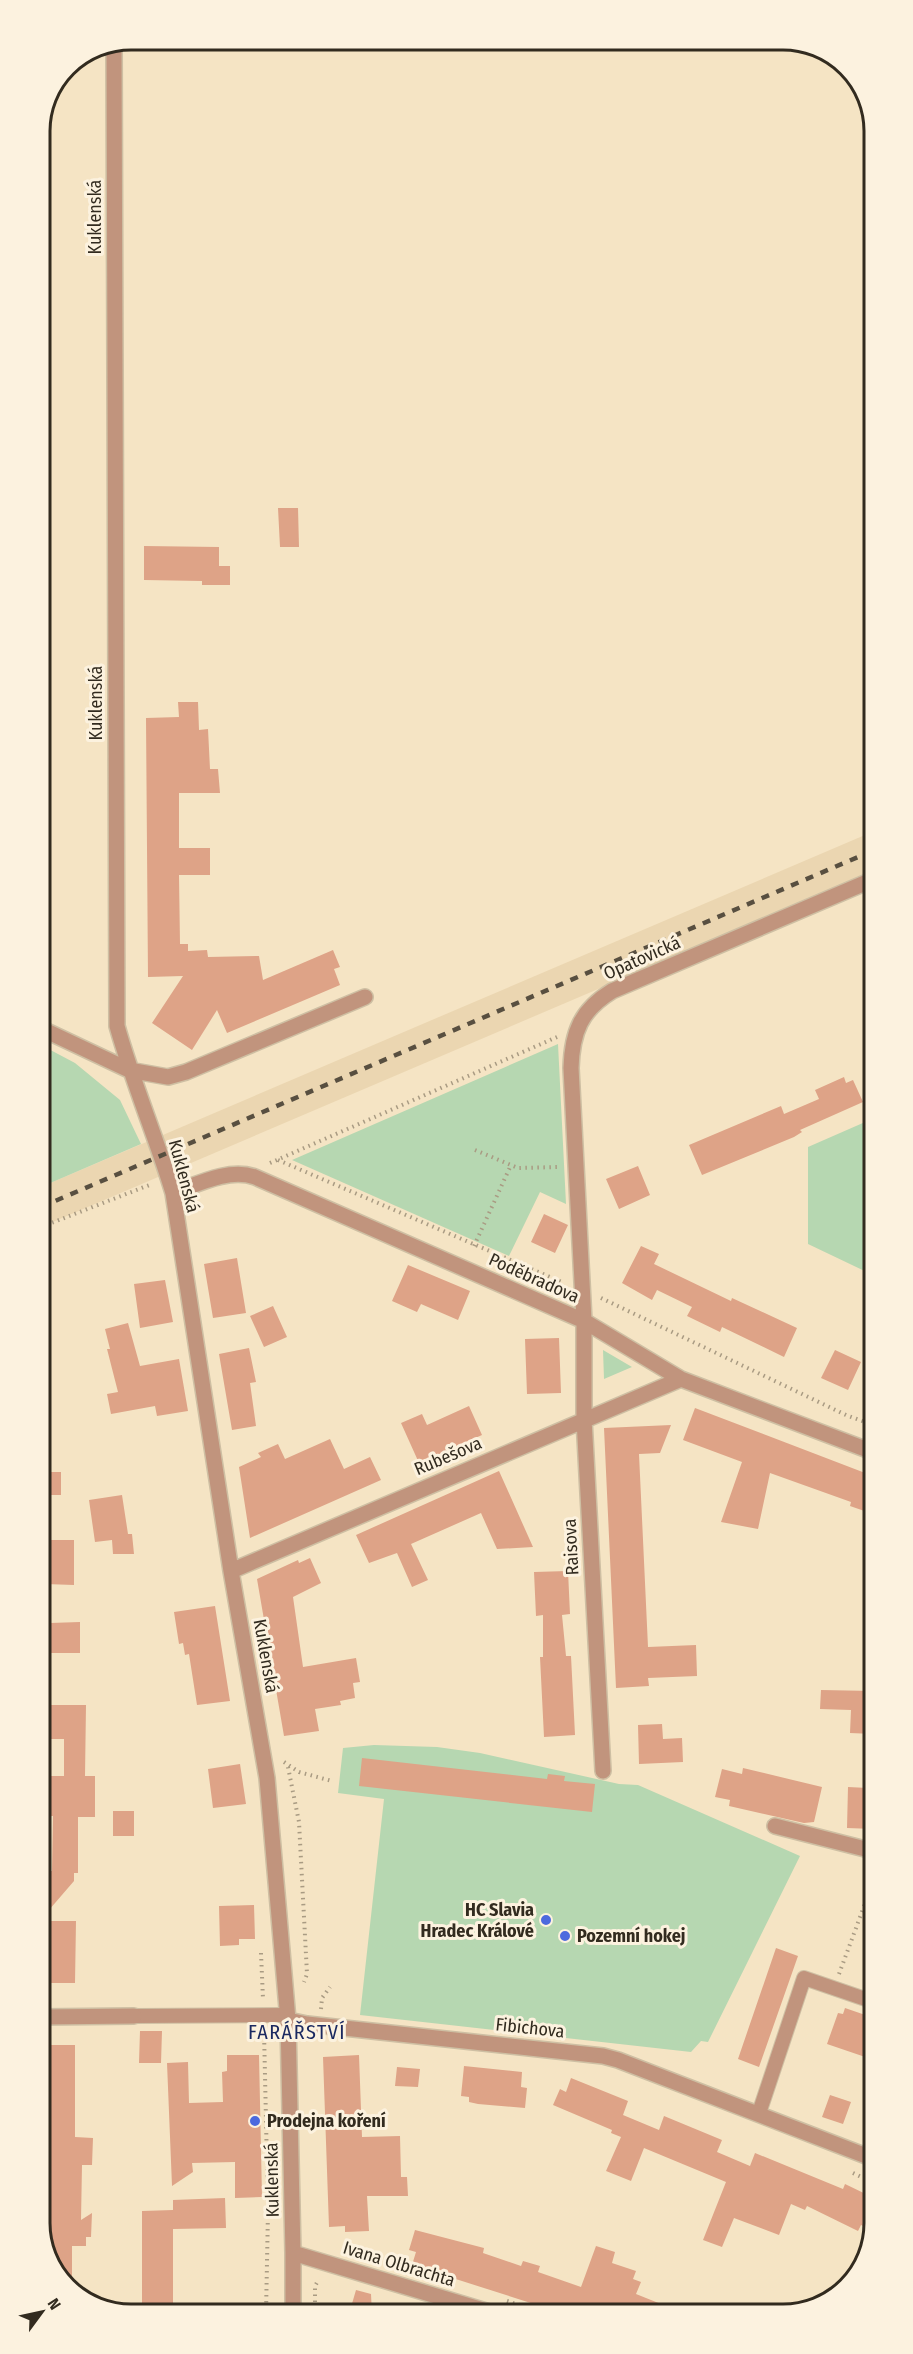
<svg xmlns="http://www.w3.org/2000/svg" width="913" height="2354" font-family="'Fira Sans Condensed',sans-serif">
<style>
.built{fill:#ebd6b1}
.green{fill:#b6d7b1}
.building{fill:#dea387}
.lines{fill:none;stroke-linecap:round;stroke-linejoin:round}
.lane-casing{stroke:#cebfa3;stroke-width:16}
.street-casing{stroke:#cebfa3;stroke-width:18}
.path{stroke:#a99b83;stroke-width:4;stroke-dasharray:1.5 4.5;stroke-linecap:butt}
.lane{stroke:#c1947d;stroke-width:14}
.street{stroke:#c1947d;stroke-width:15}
.rail{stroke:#584f40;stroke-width:4.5;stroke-dasharray:8 8;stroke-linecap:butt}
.poi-dot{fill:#4c69de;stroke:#fcf2df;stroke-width:2}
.labels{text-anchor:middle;stroke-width:6;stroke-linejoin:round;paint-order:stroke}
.street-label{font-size:18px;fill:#322b1f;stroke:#fcf2df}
.poi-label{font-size:18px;font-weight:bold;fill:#322b1f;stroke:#fcf2df;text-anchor:start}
.neighbourhood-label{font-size:20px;letter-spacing:1.5px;fill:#1b2960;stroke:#fcf2df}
.rim{fill:none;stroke:#322b1f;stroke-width:3}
</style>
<rect width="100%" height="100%" fill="#f5e4c4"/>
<path class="built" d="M 872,832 L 872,872 L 41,1227 L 41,1187 Z"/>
<path class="green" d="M 558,1044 L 566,1204 L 540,1192 L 509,1256 L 292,1160 Z
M 41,1045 L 75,1063 L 120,1100 L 141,1144 L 41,1187 Z
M 872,1119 L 873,1275 L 808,1244 L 808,1147 Z
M 603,1350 L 632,1367 L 604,1379 Z
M 374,1745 L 437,1747 L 480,1753 L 619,1784 L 638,1785 L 800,1856 L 708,2042 L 701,2041 L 691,2052 L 360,2015 L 384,1799 L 338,1793 L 343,1748 Z"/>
<path class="building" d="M 278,508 L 298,508 L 299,547 L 280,547 Z
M 144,546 L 219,547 L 219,566 L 230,566 L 230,585 L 202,585 L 202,581 L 144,580 Z
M 178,702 L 198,702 L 199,730 L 208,729 L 210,769 L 218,769 L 220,793 L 179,793 L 179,848 L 210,848 L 210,875 L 179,875 L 180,944 L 188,944 L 188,951 L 207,950 L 208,957 L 259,956 L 263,980 L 333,950 L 340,967 L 334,969 L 340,985 L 227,1033 L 217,1010 L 192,1050 L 152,1023 L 183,976 L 148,977 L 146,718 L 179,717 Z
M 844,1077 L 846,1083 L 853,1080 L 863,1102 L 800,1130 L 802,1132 L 794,1137 L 702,1175 L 689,1145 L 781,1106 L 784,1114 L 819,1099 L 815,1090 Z
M 638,1166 L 650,1195 L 619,1209 L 606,1179 Z
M 544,1214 L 568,1225 L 555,1253 L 531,1242 Z
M 641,1246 L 659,1254 L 654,1264 L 731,1301 L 732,1298 L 797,1328 L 784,1357 L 722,1327 L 720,1332 L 687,1316 L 692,1307 L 657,1290 L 652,1300 L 622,1283 Z
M 237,1258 L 246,1313 L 213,1318 L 204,1264 Z
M 408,1265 L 470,1291 L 458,1320 L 421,1304 L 417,1312 L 392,1301 Z
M 165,1280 L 173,1322 L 140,1328 L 134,1284 Z
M 273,1306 L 287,1337 L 264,1347 L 250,1316 Z
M 128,1323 L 140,1366 L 179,1359 L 188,1411 L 157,1416 L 155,1406 L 111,1414 L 107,1394 L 118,1392 L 107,1349 L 110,1349 L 105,1329 Z
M 559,1338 L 561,1393 L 527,1394 L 525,1339 Z
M 249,1348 L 256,1382 L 250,1383 L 256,1426 L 232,1430 L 219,1354 Z
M 835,1350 L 861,1362 L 848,1390 L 821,1378 Z
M 469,1406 L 482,1435 L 419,1463 L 401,1423 L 422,1414 L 427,1425 Z
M 695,1408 L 873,1476 L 873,1514 L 850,1506 L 851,1502 L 770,1473 L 758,1529 L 721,1522 L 742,1462 L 683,1440 Z
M 671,1425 L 660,1453 L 639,1454 L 648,1647 L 696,1645 L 697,1676 L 648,1678 L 649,1686 L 616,1688 L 604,1428 Z
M 330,1439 L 344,1469 L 370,1457 L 381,1480 L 250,1538 L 239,1467 L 261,1457 L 258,1453 L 278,1444 L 285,1459 Z
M 499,1471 L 533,1547 L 497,1549 L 481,1513 L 411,1544 L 428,1580 L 412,1587 L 397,1553 L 369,1563 L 356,1535 Z
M 41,1472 L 61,1472 L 61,1495 L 41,1495 Z
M 122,1495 L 128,1534 L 132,1534 L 134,1554 L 113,1554 L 112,1540 L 95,1542 L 89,1500 Z
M 45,1540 L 74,1540 L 74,1585 L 45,1584 Z
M 310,1558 L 321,1583 L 293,1597 L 303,1667 L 356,1658 L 360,1682 L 353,1683 L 355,1698 L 340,1701 L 341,1705 L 315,1709 L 319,1731 L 284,1736 L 257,1579 L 298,1560 L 299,1563 Z
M 568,1571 L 570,1614 L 562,1615 L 566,1656 L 571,1656 L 575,1735 L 544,1737 L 540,1657 L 543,1657 L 543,1615 L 536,1616 L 534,1572 Z
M 215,1606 L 230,1701 L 197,1705 L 189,1654 L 185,1655 L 183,1643 L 179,1644 L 174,1612 Z
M 80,1622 L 80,1653 L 50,1653 L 50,1623 Z
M 821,1690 L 873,1691 L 873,1734 L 850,1733 L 851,1710 L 820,1709 Z
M 51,1705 L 86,1705 L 85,1776 L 95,1776 L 95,1817 L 78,1817 L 78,1873 L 74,1873 L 74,1881 L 49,1910 L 49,1871 L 52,1871 L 53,1816 L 49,1816 L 50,1776 L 64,1776 L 64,1739 L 51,1739 Z
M 662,1724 L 663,1739 L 682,1738 L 683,1762 L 639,1764 L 638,1725 Z
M 362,1758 L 547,1779 L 548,1774 L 565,1776 L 564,1781 L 595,1784 L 592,1812 L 359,1786 Z
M 240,1764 L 246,1804 L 213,1808 L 208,1769 Z
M 743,1768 L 822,1787 L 814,1822 L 804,1823 L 729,1806 L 730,1800 L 715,1797 L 722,1769 L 742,1774 Z
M 848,1787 L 868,1788 L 867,1794 L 873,1794 L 873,1829 L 847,1828 Z
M 113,1811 L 134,1811 L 134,1836 L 113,1836 Z
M 254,1905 L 255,1939 L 239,1939 L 239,1945 L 220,1946 L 219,1906 Z
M 42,1921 L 76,1921 L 75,1983 L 42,1983 Z
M 776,1948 L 798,1956 L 759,2067 L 738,2059 Z
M 845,2008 L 874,2018 L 874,2060 L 827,2044 L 838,2013 L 843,2014 Z
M 140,2031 L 162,2031 L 161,2063 L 139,2063 Z
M 42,2045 L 75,2045 L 75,2137 L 93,2138 L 92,2165 L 82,2165 L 81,2220 L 92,2213 L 91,2237 L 86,2237 L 86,2246 L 72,2246 L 72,2292 L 42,2247 L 42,2209 L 45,2209 L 47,2108 L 42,2108 Z
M 227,2055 L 259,2055 L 262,2197 L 235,2198 L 235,2162 L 192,2163 L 193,2172 L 172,2186 L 167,2063 L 188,2062 L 189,2103 L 223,2102 L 222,2072 L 227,2071 Z
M 359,2055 L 362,2137 L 400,2136 L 401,2177 L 407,2177 L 408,2196 L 367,2196 L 369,2231 L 345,2232 L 345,2226 L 329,2227 L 323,2057 Z
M 464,2066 L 522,2072 L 521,2087 L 527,2088 L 525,2108 L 478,2104 L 469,2102 L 469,2097 L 461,2096 Z
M 397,2067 L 420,2069 L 418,2087 L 395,2086 Z
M 571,2078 L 628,2101 L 623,2115 L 659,2130 L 664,2116 L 722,2140 L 717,2152 L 750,2166 L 755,2153 L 843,2189 L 845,2184 L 874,2198 L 874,2223 L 872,2230 L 861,2225 L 858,2231 L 807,2206 L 805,2210 L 791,2204 L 779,2235 L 734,2218 L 722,2247 L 703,2240 L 726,2182 L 644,2148 L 631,2181 L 606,2171 L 621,2137 L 611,2133 L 612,2130 L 553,2105 L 560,2089 L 566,2092 Z
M 830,2095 L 851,2102 L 843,2124 L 822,2117 Z
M 225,2198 L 226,2228 L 173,2229 L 173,2315 L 142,2315 L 142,2211 L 173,2210 L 173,2200 Z
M 415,2230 L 484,2248 L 483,2253 L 521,2266 L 523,2261 L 540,2266 L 538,2272 L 581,2287 L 596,2246 L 615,2252 L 612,2263 L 636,2271 L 633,2279 L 641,2282 L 636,2294 L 681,2312 L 562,2313 L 412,2265 L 416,2252 L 409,2250 Z
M 356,2290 L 371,2294 L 372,2314 L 349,2314 Z"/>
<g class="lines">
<g class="lane-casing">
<path id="lane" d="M 134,2016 L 287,2015
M 759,2113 L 804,1978 L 874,2002"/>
</g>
<g class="street-casing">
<path id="street" d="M 114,46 L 117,1026 C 133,1083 156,1137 173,1193 L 231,1571 L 267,1778 L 288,2020 L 293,2253 L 293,2314
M 40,1028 L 129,1070 L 168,1077 L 186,1072 L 365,997
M 173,1193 C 198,1184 229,1168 255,1177 L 584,1321 L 681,1379 L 873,1452
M 231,1571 L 681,1379
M 603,1771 L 584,1419 L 584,1321 L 571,1068 C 572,1032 581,1010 612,991 L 872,880
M 775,1826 L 873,1851
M 42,2017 L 134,2016
M 288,2020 L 307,2024 L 603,2056 L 618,2060 L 874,2159
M 293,2253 L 493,2313"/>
</g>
<path class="path" d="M 475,1150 L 518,1168 L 560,1167
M 278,1160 L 564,1283
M 270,1163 L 557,1037
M 41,1227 L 152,1184
M 474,1246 L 511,1165
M 601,1298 L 846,1415 L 873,1425
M 284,1762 L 299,1772 L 332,1781
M 288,1767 L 299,1822 L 307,1974 L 304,1982
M 261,1953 L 263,1999
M 839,1974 L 873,1882
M 321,2009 L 322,1998 L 330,1987
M 264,2031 L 268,2210 L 266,2314
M 853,2173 L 874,2183
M 507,2301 L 544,2313
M 315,2314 L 315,2286 L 319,2279"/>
<use href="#lane" class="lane"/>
<use href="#street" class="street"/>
<path class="rail" d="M 41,1207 L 872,851"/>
</g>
<g class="poi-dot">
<circle cx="546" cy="1920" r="6"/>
<circle cx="565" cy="1936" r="6"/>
<circle cx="255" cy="2121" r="6"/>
</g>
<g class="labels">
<g class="street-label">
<text transform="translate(95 217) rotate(-90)" y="6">Kuklenská</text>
<text transform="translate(96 703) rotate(-90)" y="6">Kuklenská</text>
<text transform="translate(642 958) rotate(-24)" y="6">Opatovická</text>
<text transform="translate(184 1176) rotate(75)" y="6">Kuklenská</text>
<text transform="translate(534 1278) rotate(24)" y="6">Poděbradova</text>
<text transform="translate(448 1456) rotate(-23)" y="6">Rubešova</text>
<text transform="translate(571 1547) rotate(-93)" y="6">Raisova</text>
<text transform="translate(266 1656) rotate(80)" y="6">Kuklenská</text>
<text transform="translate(530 2028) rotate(6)" y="6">Fibichova</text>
<text transform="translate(272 2180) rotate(-91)" y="6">Kuklenská</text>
<text transform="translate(399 2264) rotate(17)" y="6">Ivana Olbrachta</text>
</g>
<g class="poi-label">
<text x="534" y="1916" text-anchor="end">HC Slavia<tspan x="534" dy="21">Hradec Králové</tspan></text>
<text x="577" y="1942">Pozemní hokej</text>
<text x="267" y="2127">Prodejna koření</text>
</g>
<g class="neighbourhood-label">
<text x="297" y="2039">FARÁŘSTVÍ</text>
</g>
</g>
<path d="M0 0H913V2354H0ZM131 50H783A81 81 0 0 1 864 131V2223A81 81 0 0 1 783 2304H131A81 81 0 0 1 50 2223V131A81 81 0 0 1 131 50Z" fill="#fcf2df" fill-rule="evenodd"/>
<path class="rim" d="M131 50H783A81 81 0 0 1 864 131V2223A81 81 0 0 1 783 2304H131A81 81 0 0 1 50 2223V131A81 81 0 0 1 131 50Z"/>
<g transform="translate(42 2312) rotate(57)" stroke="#fcf2df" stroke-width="4.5" paint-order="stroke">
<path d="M0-4.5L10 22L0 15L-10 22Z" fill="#322b1f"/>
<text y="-9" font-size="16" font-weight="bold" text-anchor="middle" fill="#322b1f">N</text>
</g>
</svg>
